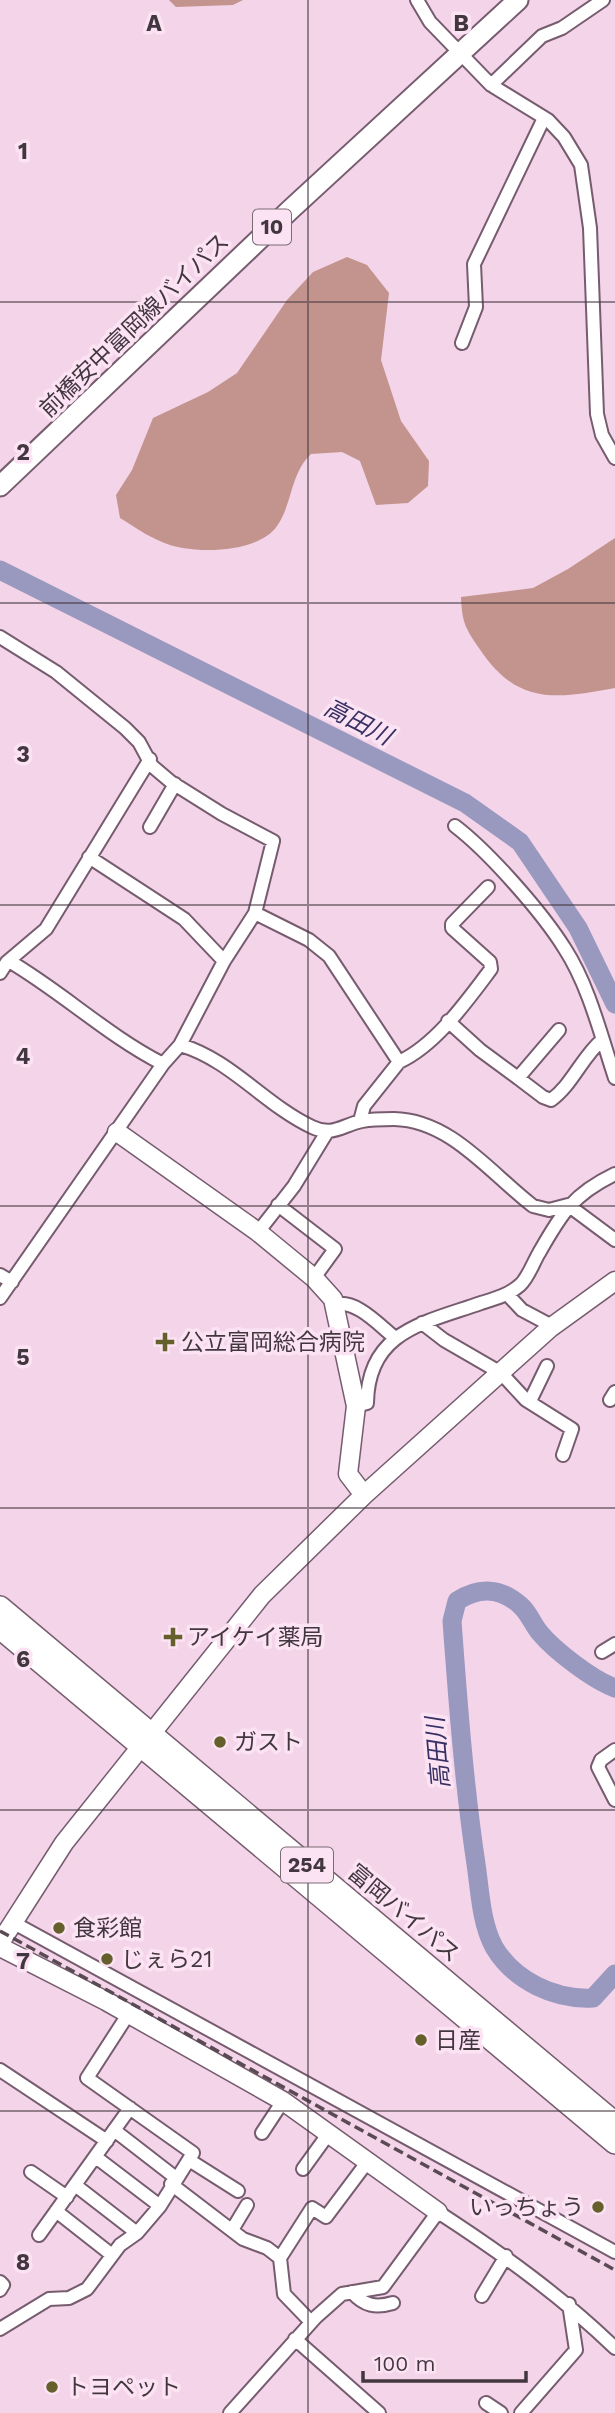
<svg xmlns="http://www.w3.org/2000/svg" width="615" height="2413" font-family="'Work Sans','Noto Sans JP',sans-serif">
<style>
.forest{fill:#c3948e}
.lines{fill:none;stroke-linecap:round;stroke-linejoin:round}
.river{stroke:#9998bf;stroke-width:19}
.street-casing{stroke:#765c6e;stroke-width:16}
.secondary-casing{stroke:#765c6e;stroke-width:21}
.primary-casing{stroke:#765c6e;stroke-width:23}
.highway-casing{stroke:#765c6e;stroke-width:24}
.street{stroke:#fff;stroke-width:12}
.secondary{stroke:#fff;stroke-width:18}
.primary{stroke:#fff;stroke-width:19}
.highway{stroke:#fff;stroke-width:21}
.rail{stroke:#594a54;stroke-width:3.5;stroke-dasharray:10 5;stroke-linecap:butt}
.grid{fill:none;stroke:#43373f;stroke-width:2;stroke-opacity:0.55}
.poi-dot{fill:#655f2c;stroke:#fce3f4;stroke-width:2.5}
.labels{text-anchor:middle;stroke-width:7;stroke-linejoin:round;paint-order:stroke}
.shield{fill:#fce3f4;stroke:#7a6b75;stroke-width:2}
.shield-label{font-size:21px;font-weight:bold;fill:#43373f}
.street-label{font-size:23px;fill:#43373f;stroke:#fce3f4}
.poi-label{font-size:23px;fill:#43373f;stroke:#fce3f4;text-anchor:start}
.water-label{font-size:24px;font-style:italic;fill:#383164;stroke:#fce3f4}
.grid-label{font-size:23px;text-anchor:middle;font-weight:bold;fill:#43373f;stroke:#fce3f4;stroke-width:7;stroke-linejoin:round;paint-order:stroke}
</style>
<rect width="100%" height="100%" fill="#f3d4e9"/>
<path class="forest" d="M 169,0 L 243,0 L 233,5 L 176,7 Z
M 347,257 L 367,265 L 389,293 L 381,360 L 401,421 L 429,461 L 428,486 L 408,503 L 376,505 L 360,461 L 342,452 L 311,454 C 290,474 293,503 277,526 C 258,554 190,555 162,542 C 147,536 133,526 120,518 L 116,495 L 132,470 L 153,418 L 208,392 L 237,373 L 287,300 L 313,272 Z
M 615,538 L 615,688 C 556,699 518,705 481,651 C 466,629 462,624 461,597 L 533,588 L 568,569 Z"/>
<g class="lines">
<path class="river" d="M 0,570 L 465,803 L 520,842 L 578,928 L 615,1004
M 615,1688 C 593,1680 555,1651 540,1633 C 533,1625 529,1613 521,1606 C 501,1587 478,1587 457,1601 L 452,1621 C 458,1703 464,1784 476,1864 C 480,1891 481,1923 494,1947 C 514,1981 555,2000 593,1998 L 615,1974"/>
<g class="street-casing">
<path id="street" d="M 417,0 L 430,22 L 491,85 L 548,120 L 564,137 L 581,165 L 590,228 L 597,414 L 602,435 L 615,458
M 491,85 L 542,36 L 562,28 L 603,0
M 462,343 L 476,307 L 474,264 L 544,118
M 0,637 L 56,672 L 125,728 L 139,742 L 152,766 L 171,782 L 222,814 L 273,841 L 255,913 L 224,961 L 180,1045 L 163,1064 L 0,1298
M 455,826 C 489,852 542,912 565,949 C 589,986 601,1036 615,1078
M 150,827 L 175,784
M 89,857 L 184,919 L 224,961
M 255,913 L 309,940 L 329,956 L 399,1062 L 364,1106 L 360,1121
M 9,961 C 62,992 108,1036 163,1064
M 0,973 L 7,962 L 46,929 L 150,759
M 448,1021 L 480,1050 L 518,1078 L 559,1030
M 180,1045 C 230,1059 265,1105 312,1127 C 333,1137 342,1125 362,1121 C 372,1119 384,1119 394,1119 C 451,1120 491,1174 533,1206 L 549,1210 L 568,1205 L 615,1240
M 399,1062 C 436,1045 467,1001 491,969 L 490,962 L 452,928 L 452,924 L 488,887
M 518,1078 L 543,1097 L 551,1100 C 572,1085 582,1057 602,1040
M 278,1205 L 335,1249 L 314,1278
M 258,1232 L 294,1186 L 327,1132
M 0,1275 L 12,1282
M 507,1294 L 522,1310 L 552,1326
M 334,1305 C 355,1298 379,1325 394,1337
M 422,1323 L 444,1340 L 501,1373 L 526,1400 L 572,1429 L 563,1455
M 526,1400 L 532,1397 L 547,1366
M 610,1400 L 615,1392
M 356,1406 L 367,1403 C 368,1331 424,1323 481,1303 C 494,1299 509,1295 520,1285 C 528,1278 533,1263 539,1253 C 561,1214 573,1194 615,1174
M 602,1652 L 615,1644
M 615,1750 L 601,1760 L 598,1767 L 615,1800
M 14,1923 L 615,2252
M 0,2070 L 107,2141
M 114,2130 L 176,2178
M 262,2133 L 283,2101
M 97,2158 L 160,2206
M 189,2160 L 238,2191
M 303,2169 L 329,2133
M 31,2172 L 67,2197
M 171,2184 L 243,2239 L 267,2248 L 280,2258
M 75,2185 L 137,2233
M 56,2211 L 112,2255
M 232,2230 L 247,2205
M 39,2235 L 130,2108
M 0,2282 L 3,2285 L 0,2290
M 352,2292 C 364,2306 376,2308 393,2303
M 482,2296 L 506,2256
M 311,2322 L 284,2294 L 280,2258 L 312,2208 L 326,2217 L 368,2161
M 0,2329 L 49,2299 L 69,2298 L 87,2289 L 120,2245 L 137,2233 L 160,2206 L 193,2153 L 87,2078 L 129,2013
M 295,2339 L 379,2413
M 486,2403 L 501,2413
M 230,2413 L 316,2317 L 342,2294 L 383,2287 L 438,2212 C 501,2253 560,2295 615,2348
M 521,2413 L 576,2350 L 569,2304"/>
</g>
<g class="secondary-casing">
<path id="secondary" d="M 117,1132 L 258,1232 L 314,1278 L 333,1299 L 356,1406 L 348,1474 L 364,1495
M 0,1943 L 64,1843 L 262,1595 L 364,1495 L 550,1328 L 615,1281
M 0,1947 L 106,2001 L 283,2101 L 438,2212"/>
</g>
<g class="primary-casing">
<path id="primary" d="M 0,486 L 290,210 L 518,0"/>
</g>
<g class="highway-casing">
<path id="highway" d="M 0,1607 L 615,2123
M 0,1628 L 615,2143"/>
</g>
<use href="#street" class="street"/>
<use href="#secondary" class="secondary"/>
<use href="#primary" class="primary"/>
<use href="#highway" class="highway"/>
<path class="rail" d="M 0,1931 L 615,2270"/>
</g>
<path class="grid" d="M 308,0 L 308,2413M 0,302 L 615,302M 0,603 L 615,603M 0,905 L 615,905M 0,1206 L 615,1206M 0,1508 L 615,1508M 0,1810 L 615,1810M 0,2111 L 615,2111"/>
<g class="poi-dot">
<path d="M161.5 1331.5h7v7h7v7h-7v7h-7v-7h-7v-7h7z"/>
<path d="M169.5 1626.5h7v7h7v7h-7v7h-7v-7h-7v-7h7z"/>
<circle cx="220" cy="1742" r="7"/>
<circle cx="59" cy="1928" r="7"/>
<circle cx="107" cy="1959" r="7"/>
<circle cx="421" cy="2040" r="7"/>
<circle cx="598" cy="2207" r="7"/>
<circle cx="52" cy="2387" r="7"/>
</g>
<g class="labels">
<g class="shield">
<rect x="253" y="209.5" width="38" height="35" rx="5"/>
<rect x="281" y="1847.5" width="52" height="35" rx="5"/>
</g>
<g class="shield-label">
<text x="272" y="234">10</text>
<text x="307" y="1872">254</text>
</g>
<g class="street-label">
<text transform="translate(134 325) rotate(-44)" y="8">前橋安中富岡線バイパス</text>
<text transform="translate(404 1913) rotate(40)" y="8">富岡バイパス</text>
</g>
<g class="poi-label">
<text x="181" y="1350">公立富岡総合病院</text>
<text x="187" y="1645">アイケイ薬局</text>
<text x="234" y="1750">ガスト</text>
<text x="73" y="1936">食彩館</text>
<text x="121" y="1967">じぇら21</text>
<text x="435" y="2048">日産</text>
<text x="584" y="2215" text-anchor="end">いっちょう</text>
<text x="66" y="2395">トヨペット</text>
</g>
<g class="water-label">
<text transform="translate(358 722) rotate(27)" y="8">高田川</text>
<text transform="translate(438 1753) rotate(-95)" y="8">高田川</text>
</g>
</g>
<g class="grid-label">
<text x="154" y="31">A</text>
<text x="461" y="31">B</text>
<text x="23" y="159">1</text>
<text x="23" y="460">2</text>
<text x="23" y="762">3</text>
<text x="23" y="1064">4</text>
<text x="23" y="1365">5</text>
<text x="23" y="1667">6</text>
<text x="23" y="1969">7</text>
<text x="23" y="2270">8</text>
</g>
<path d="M363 2371v10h163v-10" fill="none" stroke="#43373f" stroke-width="3.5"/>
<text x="374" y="2371" font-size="21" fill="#43373f" stroke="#fce3f4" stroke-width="5" paint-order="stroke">100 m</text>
</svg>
